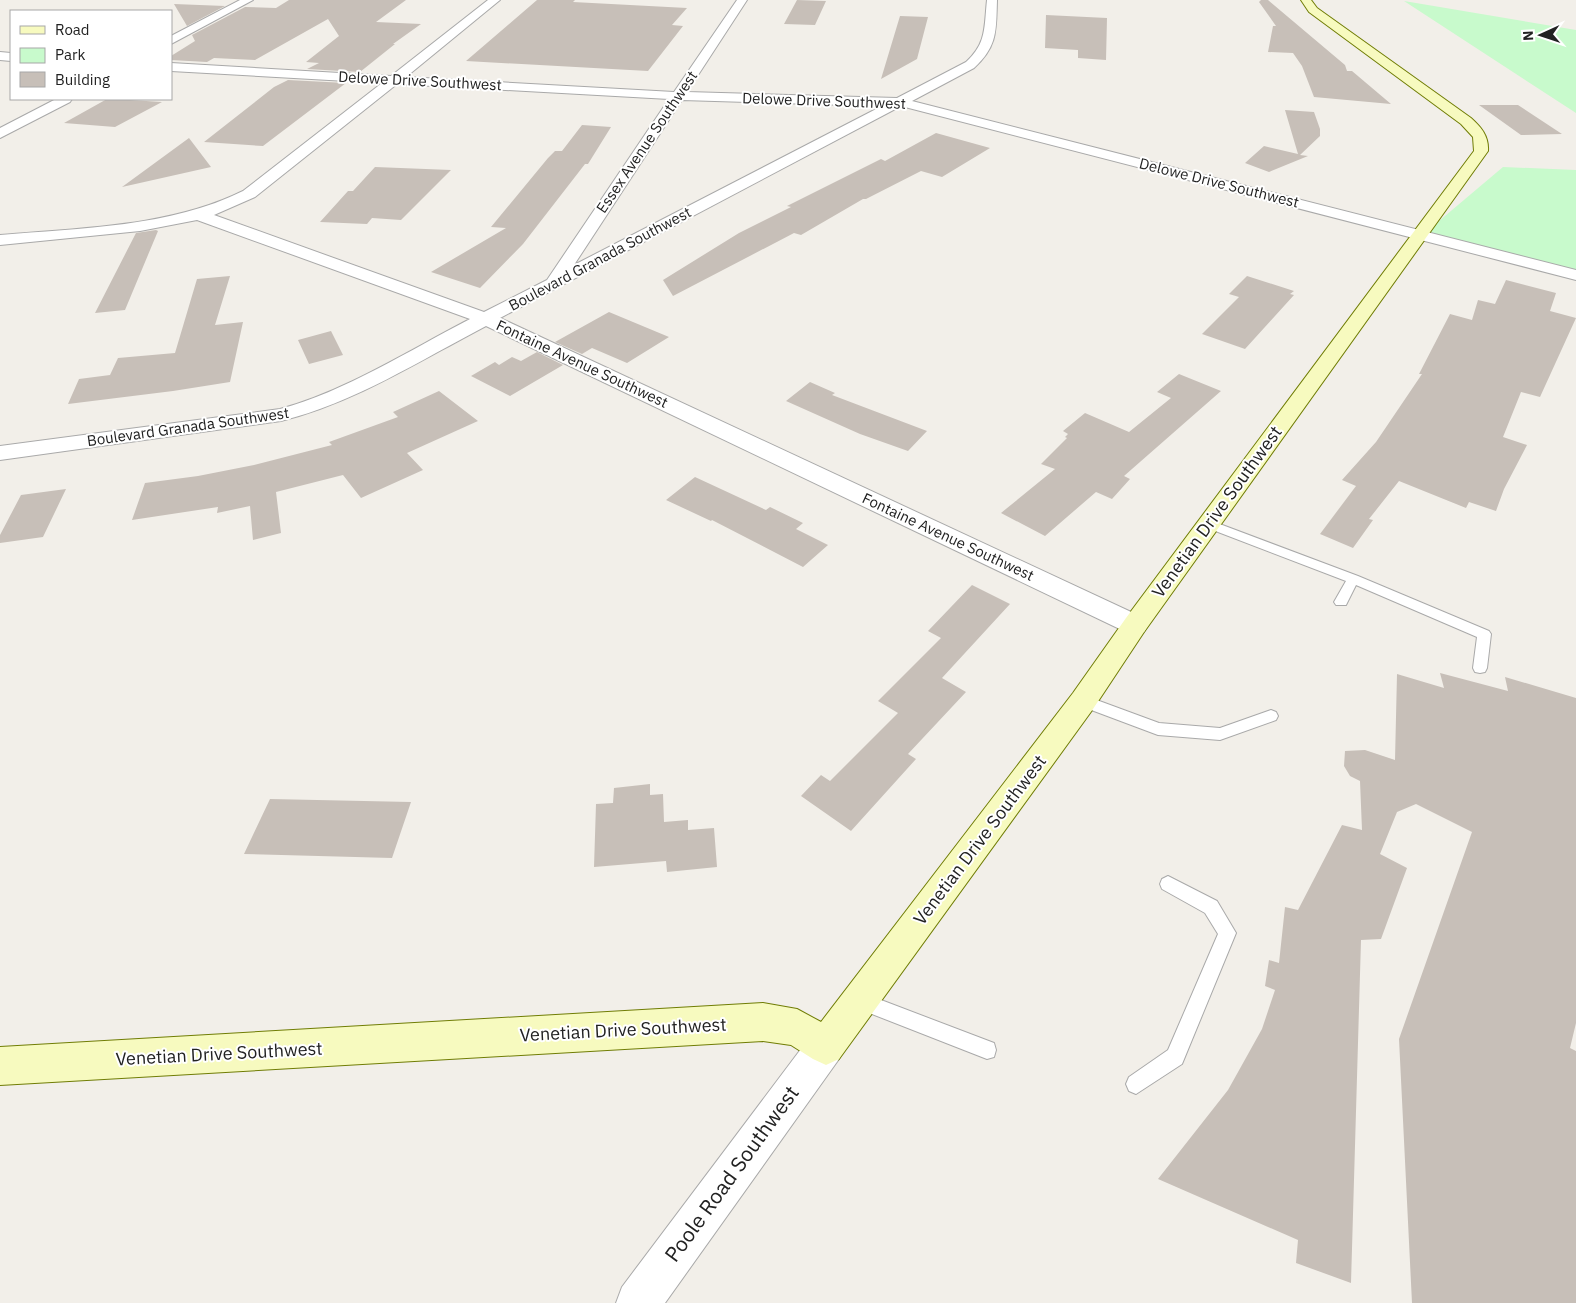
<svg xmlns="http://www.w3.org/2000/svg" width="1576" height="1303" font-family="'IBM Plex Sans',sans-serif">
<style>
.park{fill:#c8facc}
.building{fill:#c7bfb8}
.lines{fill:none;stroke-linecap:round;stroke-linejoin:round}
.lane-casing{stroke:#a9a9a9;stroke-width:2}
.street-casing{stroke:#a9a9a9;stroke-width:2}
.secondary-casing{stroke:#707d05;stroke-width:2}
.lane{fill:#fff;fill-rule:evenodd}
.street{fill:#fff;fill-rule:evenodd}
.secondary{fill:#f7fabf;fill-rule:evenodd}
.labels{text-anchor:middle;stroke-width:4;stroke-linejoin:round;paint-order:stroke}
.far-street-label{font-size:15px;fill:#222;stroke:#fff}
.street-label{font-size:18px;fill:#222;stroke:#fff}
.near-street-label{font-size:21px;fill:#222;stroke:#fff}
</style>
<rect width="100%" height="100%" fill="#f2efe9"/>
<path class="park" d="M 1404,1 L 1576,30 L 1576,113 Z
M 1503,167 L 1576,170 L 1576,273 L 1426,232 Z"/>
<path class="building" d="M 289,0 L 406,0 L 376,22 L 421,24 L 393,44 L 395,44 L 360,72 L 307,69 L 319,63 L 306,62 L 339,36 L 328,19 L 255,60 L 214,58 L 207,62 L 171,60 L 171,56 L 195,41 L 192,35 L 245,7 L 276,8 Z
M 537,0 L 575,0 L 573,2 L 687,8 L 672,25 L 683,26 L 648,71 L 466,61 Z
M 797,0 L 826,1 L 815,25 L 784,24 Z
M 1261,0 L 1268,0 L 1345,65 L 1347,71 L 1352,71 L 1391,104 L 1314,97 L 1302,66 L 1293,53 L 1268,52 L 1273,26 L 1276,26 L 1259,2 Z
M 174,4 L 225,6 L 187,26 Z
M 1046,15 L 1107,18 L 1106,60 L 1078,58 L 1078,50 L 1045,48 Z
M 900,16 L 928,17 L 917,59 L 881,79 Z
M 288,80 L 346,83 L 263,146 L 204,142 L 274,87 Z
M 107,99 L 114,99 L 162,102 L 115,127 L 64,123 Z
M 1479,105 L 1518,105 L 1562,134 L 1521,135 Z
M 1285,110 L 1314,112 L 1320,129 L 1320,136 L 1300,155 L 1308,156 L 1269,172 L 1245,163 L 1264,146 L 1298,154 Z
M 582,125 L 611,127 L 588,164 L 585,164 L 523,244 L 480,288 L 431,272 L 506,228 L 491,227 L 548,158 L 555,151 L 562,151 Z
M 936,133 L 990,148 L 942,177 L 921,171 L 866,199 L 863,199 L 801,235 L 794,233 L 673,296 L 663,280 L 739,233 L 791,207 L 787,206 L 881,159 L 885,161 Z
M 189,138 L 211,167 L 122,187 Z
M 375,167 L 451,170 L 401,220 L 372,218 L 367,224 L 320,222 L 348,191 L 353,191 Z
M 156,230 L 158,231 L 125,310 L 95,313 L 136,233 Z
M 230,276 L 215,325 L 243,322 L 230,382 L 173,391 L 68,404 L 79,379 L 110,375 L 118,358 L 175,353 L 197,279 Z
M 1247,276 L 1294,291 L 1290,294 L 1294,295 L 1245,349 L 1202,334 L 1239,297 L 1229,294 Z
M 1506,280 L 1556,293 L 1550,311 L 1576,318 L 1540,397 L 1521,392 L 1503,437 L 1527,445 L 1504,489 L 1496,511 L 1469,502 L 1466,508 L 1399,481 L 1369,519 L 1373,520 L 1353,548 L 1320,534 L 1356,486 L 1342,480 L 1376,442 L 1422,374 L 1419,374 L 1450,314 L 1472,320 L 1478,300 L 1495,304 Z
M 609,312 L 669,337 L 627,363 L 592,348 L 582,354 L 555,342 Z
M 331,331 L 343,355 L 309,364 L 298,340 Z
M 537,352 L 563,365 L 510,396 L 471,376 L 495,362 L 499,365 L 512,357 L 521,361 Z
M 1179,374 L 1221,391 L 1124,476 L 1130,479 L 1112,499 L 1096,492 L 1045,536 L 1001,513 L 1055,469 L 1041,464 L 1067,438 L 1065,437 L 1068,434 L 1063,431 L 1085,413 L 1129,432 L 1171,398 L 1157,392 Z
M 810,382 L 835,393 L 832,395 L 927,431 L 908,451 L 860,434 L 786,401 Z
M 439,391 L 478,421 L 407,453 L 423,470 L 361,498 L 343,475 L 276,492 L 281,533 L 253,540 L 250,506 L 217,513 L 218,507 L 132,520 L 145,483 L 198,476 L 254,465 L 332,445 L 329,442 L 398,417 L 393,412 Z
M 695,477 L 766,510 L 770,507 L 803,523 L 796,529 L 828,545 L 803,567 L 712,520 L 711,521 L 666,500 Z
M 66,489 L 43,537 L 0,543 L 0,535 L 21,495 Z
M 972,585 L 1010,604 L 942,678 L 966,692 L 908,754 L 916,759 L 851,831 L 801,796 L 821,775 L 830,781 L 898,713 L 878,701 L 941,638 L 928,631 Z
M 1440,673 L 1508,691 L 1505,677 L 1576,698 L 1576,1023 L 1570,1048 L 1576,1051 L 1576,1303 L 1412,1303 L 1399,1039 L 1472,832 L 1416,804 L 1397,812 L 1380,854 L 1407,868 L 1381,939 L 1361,940 L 1351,1283 L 1296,1263 L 1298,1240 L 1158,1179 L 1228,1090 L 1262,1029 L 1275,990 L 1265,986 L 1269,960 L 1279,963 L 1285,907 L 1298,910 L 1342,825 L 1362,830 L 1360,781 L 1350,776 L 1344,766 L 1345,751 L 1365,750 L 1395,760 L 1397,674 L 1444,688 Z
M 650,784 L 650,795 L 663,794 L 664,822 L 688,820 L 688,830 L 714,828 L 717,867 L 667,872 L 666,861 L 594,867 L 596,804 L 613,803 L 614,788 Z
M 270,799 L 411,802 L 392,858 L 244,854 Z"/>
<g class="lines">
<g class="lane-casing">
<path id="lane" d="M 1209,520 L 1358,576 L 1489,631 L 1491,634 L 1487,668 L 1485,672 L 1480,673 L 1475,672 L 1473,668 L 1477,637 L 1356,585 L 1346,605 L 1336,605 L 1334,602 L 1346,581 L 1205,527 L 1203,524 Z
M 1083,695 L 1159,723 L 1220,728 L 1271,710 L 1276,712 L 1278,716 L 1276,720 L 1220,740 L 1158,735 L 1078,705 L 1076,701 L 1078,697 Z
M 1168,876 L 1217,901 L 1236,933 L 1182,1064 L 1136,1094 L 1129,1091 L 1126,1084 L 1129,1077 L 1168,1050 L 1218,934 L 1205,913 L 1162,889 L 1160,884 L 1162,879 Z
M 860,992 L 994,1043 L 996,1050 L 994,1057 L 987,1059 L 854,1007 L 851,1001 L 854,995 Z"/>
</g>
<g class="street-casing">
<path id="street" d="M 240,0 L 253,0 L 171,44 L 171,36 Z
M 488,0 L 500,0 L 406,77 L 674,92 L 737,0 L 747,0 L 687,92 L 897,98 L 966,62 C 987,43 984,27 987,0 L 997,0 C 996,30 998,46 974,68 L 912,101 L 1576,270 L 1576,280 L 901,106 L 500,318 L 1144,618 L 1148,625 L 1144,632 L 1135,635 L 1126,632 L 486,326 C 419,361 354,403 281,421 L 0,460 L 0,446 L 280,409 C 344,392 410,350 470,319 L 197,220 L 140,231 L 0,245 L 0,235 C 80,228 171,227 243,191 L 382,83 L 171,71 L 171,63 L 391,76 ZM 397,84 L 669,99 L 547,280 L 484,312 L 214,215 L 255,197 ZM 682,100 L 882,106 L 574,265 Z
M 0,52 L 11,53 L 11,61 L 0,60 Z
M 56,99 L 72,99 L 70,102 L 0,138 L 0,128 Z
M 826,1027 L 839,1033 L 845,1046 L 839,1059 L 665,1303 L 616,1303 L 622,1287 L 813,1033 Z"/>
</g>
<g class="secondary-casing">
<path id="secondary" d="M 1301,0 L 1311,0 L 1317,8 L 1471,118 C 1481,127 1489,136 1488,151 L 1144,632 L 1093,709 L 839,1059 L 826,1065 L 813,1059 L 791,1045 L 763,1041 L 0,1085 L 0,1047 L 763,1003 L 797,1009 L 821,1022 L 1073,693 L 1126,618 L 1474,151 L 1473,137 L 1461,124 L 1309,12 Z"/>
</g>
<use href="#lane" class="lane"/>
<use href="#street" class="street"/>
<use href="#secondary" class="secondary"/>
</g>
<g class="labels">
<g class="far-street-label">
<text transform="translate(420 81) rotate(3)" y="5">Delowe Drive Southwest</text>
<text transform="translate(824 101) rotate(2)" y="5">Delowe Drive Southwest</text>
<text transform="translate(647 142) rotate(-56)" y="5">Essex Avenue Southwest</text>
<text transform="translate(1219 183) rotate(14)" y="5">Delowe Drive Southwest</text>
<text transform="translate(600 259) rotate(-28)" y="5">Boulevard Granada Southwest</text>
<text transform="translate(582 364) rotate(25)" y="5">Fontaine Avenue Southwest</text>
<text transform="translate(188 427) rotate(-8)" y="5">Boulevard Granada Southwest</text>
<text transform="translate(948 537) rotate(25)" y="5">Fontaine Avenue Southwest</text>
</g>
<g class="street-label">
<text transform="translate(1217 512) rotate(-54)" y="6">Venetian Drive Southwest</text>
<text transform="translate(980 840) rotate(-53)" y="6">Venetian Drive Southwest</text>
<text transform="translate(623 1030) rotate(-3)" y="6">Venetian Drive Southwest</text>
<text transform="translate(219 1054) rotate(-3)" y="6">Venetian Drive Southwest</text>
</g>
<g class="near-street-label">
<text transform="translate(732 1174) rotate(-54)" y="7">Poole Road Southwest</text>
</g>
</g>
<rect x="10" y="10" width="162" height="90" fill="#ffffff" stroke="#a7a7a7"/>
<rect x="20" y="26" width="25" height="8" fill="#f7fabf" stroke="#a7a7a7"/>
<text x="55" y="35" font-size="15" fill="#222222">Road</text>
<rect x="20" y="48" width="25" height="15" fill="#c8facc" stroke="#a7a7a7"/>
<text x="55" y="60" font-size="15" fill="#222222">Park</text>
<rect x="20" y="72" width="25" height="15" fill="#c7bfb8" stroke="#a7a7a7"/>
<text x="55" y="85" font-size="15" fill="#222222">Building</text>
<g transform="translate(1541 35) rotate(267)" stroke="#ffffff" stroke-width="4" paint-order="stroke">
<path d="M0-4L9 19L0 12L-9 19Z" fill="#222222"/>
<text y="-8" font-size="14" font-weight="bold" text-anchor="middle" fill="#222222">N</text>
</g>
</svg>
